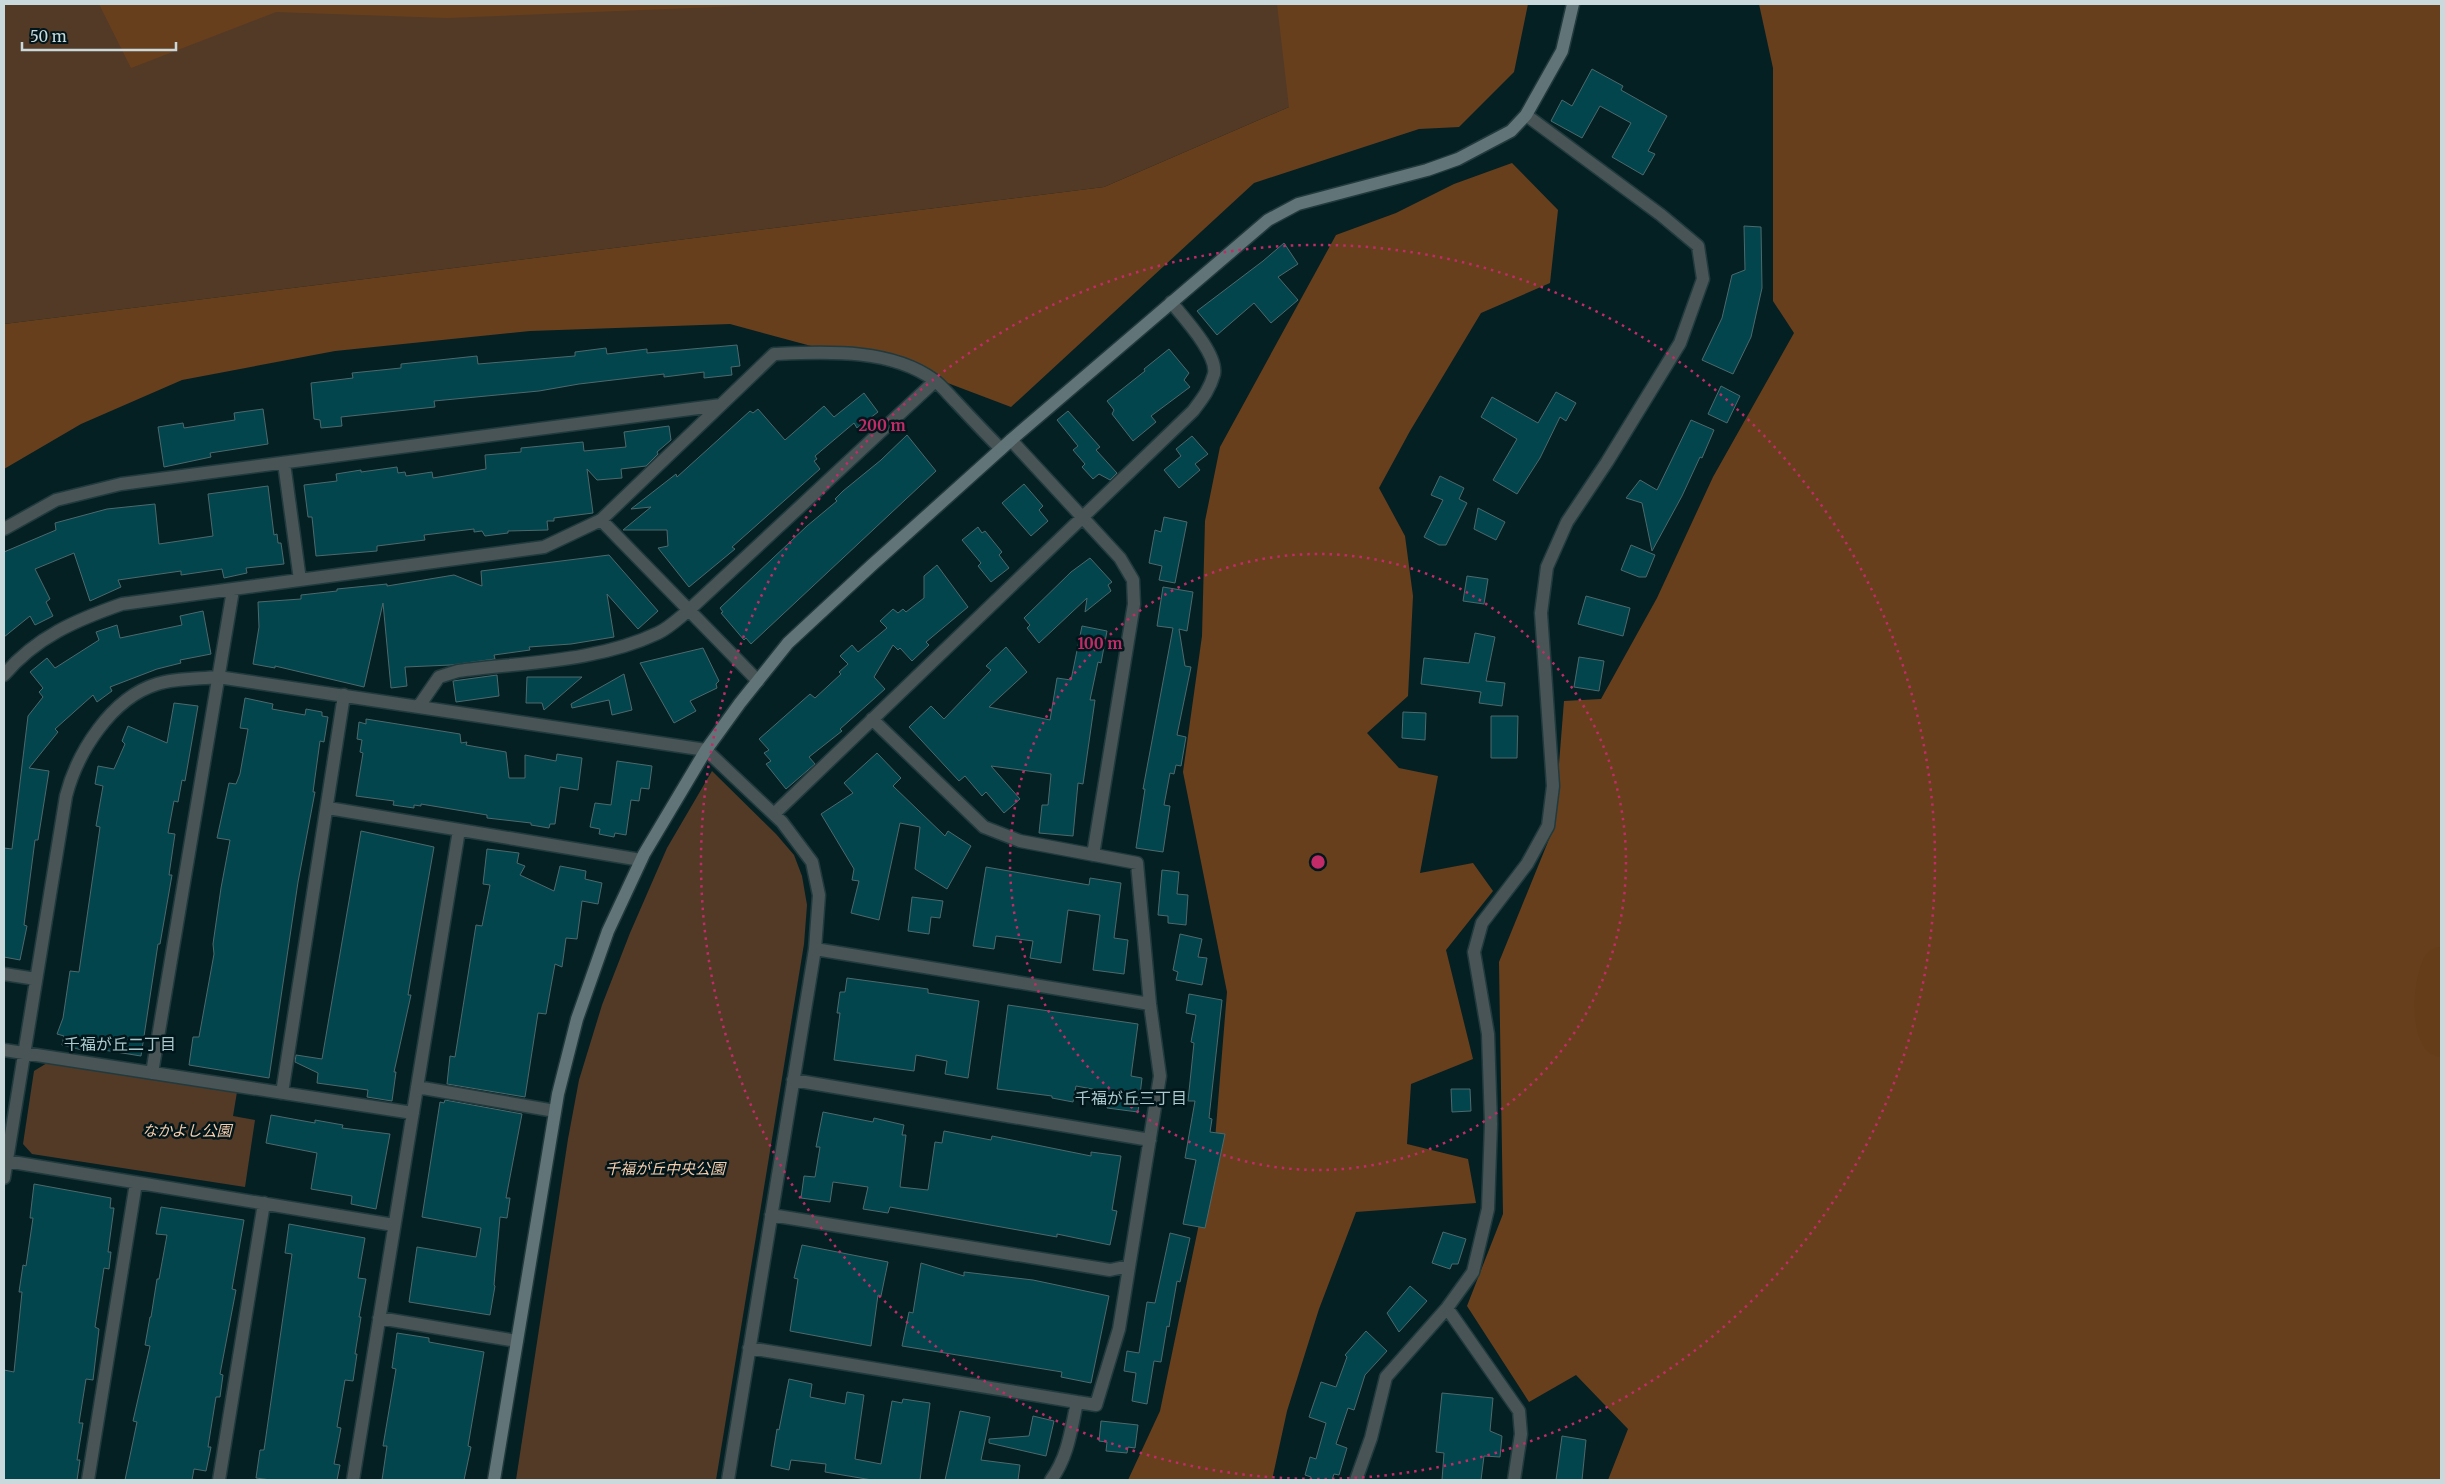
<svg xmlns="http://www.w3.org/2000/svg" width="2445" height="1484" font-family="Merriweather,'Noto Sans JP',serif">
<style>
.green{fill:#533a27}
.forest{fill:#683f1c}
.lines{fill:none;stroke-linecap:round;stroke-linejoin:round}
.river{stroke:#663d19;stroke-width:38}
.building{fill:#02454d;stroke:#4d696d}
.street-casing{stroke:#213a3d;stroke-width:15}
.secondary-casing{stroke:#213a3d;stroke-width:15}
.street{stroke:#485455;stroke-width:12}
.secondary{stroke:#617477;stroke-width:12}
.ring{fill:none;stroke:#c32b68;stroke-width:2.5;stroke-dasharray:2.5 5}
.labels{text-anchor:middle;stroke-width:5;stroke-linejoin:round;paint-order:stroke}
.park-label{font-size:15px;font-style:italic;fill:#f6ccac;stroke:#00161a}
.neighbourhood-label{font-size:16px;fill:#abc9ce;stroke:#00161a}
.centre{fill:#c32b68;stroke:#00161a;stroke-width:2.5}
.ring-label{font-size:15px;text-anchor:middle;font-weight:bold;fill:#c32b68;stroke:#00161a;stroke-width:5;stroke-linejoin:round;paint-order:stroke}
</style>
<rect width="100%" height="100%" fill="#052023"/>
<path class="green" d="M 4,4 L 1456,4 L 1437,43 L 1104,187 L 4,324 Z
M 712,771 L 776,834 L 794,855 L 802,876 L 807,905 L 804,944 L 716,1480 L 516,1480 L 568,1139 L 579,1080 L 602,1005 L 630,933 L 667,848 Z
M 47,1063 L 237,1092 L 233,1116 L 255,1120 L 245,1187 L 32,1154 L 23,1144 L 34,1071 Z"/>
<path class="forest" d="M 99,4 L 788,4 L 447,18 L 276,12 L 131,68 Z
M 1277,4 L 1528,4 L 1514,72 L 1459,127 L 1419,129 L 1254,183 L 1011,407 L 945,382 L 730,324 L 530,331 L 335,351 L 182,380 L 81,424 L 4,469 L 4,324 L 1104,187 L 1289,107 Z
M 1759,4 L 2441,4 L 2441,1480 L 1608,1480 L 1628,1429 L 1576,1375 L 1529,1402 L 1467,1306 L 1503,1214 L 1499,962 L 1554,827 L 1564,701 L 1601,699 L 1657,598 L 1713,477 L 1794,333 L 1773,301 L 1773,68 Z
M 1512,163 L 1558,210 L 1550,283 L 1481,313 L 1410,431 L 1379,488 L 1405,536 L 1413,596 L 1408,696 L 1367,733 L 1399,768 L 1438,776 L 1420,873 L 1473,863 L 1493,891 L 1446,950 L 1473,1059 L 1411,1084 L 1407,1144 L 1468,1159 L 1476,1203 L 1356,1212 L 1319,1309 L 1287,1411 L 1272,1480 L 1128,1480 L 1160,1411 L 1214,1152 L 1227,992 L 1183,772 L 1202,636 L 1205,521 L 1220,447 L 1336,235 L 1396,213 L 1454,184 Z"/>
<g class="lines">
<path class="river" d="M 2441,966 C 2433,984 2429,1022 2441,1038"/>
</g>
<path class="building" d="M 1592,69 L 1623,86 L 1621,90 L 1667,116 L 1648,151 L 1655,154 L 1643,175 L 1612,157 L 1631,123 L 1600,106 L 1582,138 L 1551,121 L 1562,100 L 1572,106 Z
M 1744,226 L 1761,227 L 1762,288 L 1751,337 L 1733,374 L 1702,360 L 1722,318 L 1732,275 L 1745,270 Z
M 1284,243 L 1298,264 L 1278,277 L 1298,300 L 1271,323 L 1254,303 L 1217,335 L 1197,311 L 1263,261 Z
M 737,345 L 740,366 L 731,367 L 732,375 L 704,378 L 704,372 L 664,377 L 664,374 L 579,384 L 539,391 L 434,401 L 435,407 L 341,417 L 342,426 L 321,428 L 320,420 L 314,419 L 311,383 L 353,378 L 352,373 L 401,368 L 401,364 L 477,356 L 478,364 L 575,356 L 575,352 L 606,348 L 607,354 L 647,349 L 647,353 Z
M 1169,349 L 1189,373 L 1184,380 L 1190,387 L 1151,416 L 1156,422 L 1133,441 L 1112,414 L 1114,410 L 1107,401 L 1145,371 L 1144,369 Z
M 1721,386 L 1740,396 L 1727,423 L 1708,414 Z
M 1556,392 L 1576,403 L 1566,421 L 1560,417 L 1540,458 L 1517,494 L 1493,480 L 1517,439 L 1481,417 L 1492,397 L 1538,423 Z
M 864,393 L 878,412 L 857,428 L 854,423 L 815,456 L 817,459 L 814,461 L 820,469 L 732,547 L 735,549 L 689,587 L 658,548 L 668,546 L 667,530 L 623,530 L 651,507 L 631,509 L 676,474 L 677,477 L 750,411 L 753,413 L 758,409 L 785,440 L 824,406 L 834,417 Z
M 263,409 L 268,444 L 210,453 L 211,457 L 164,467 L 158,427 L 183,423 L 184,428 L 235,420 L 234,413 Z
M 1068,411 L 1100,447 L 1096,450 L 1117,473 L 1110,480 L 1099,474 L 1093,479 L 1082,467 L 1085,464 L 1073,450 L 1078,446 L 1057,420 Z
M 1691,420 L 1714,430 L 1702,458 L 1700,457 L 1682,496 L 1652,551 L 1642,503 L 1626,498 L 1640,480 L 1657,490 Z
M 669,426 L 671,440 L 657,452 L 658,454 L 646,466 L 621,469 L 622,478 L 597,480 L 587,469 L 593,513 L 554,518 L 554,521 L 547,521 L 548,530 L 508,531 L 508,533 L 485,536 L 482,531 L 474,532 L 474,529 L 424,535 L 425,540 L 377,546 L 377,551 L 316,556 L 312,517 L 308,517 L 304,485 L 337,481 L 336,474 L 361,470 L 361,472 L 397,467 L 398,473 L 405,472 L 406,476 L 432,472 L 433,478 L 486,469 L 485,455 L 521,452 L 521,448 L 583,442 L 584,451 L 626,447 L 624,432 Z
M 907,435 L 936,471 L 751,644 L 746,638 L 744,640 L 721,613 L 723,612 L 720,608 L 807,526 L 837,501 L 835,499 L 843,491 L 881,460 Z
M 1192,436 L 1208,454 L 1195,464 L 1200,470 L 1179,488 L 1164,470 L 1181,456 L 1176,449 Z
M 1440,476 L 1464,488 L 1459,499 L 1467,503 L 1446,545 L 1439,545 L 1424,537 L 1443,500 L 1431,495 Z
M 1024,484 L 1043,506 L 1039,510 L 1048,521 L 1031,536 L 1002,503 Z
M 268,486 L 274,535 L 277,534 L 278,543 L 281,543 L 284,564 L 246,568 L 247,573 L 224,578 L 222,569 L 181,575 L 181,571 L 118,580 L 121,587 L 90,601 L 74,553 L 35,569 L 50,599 L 46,602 L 53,616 L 35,625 L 30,616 L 4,637 L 4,552 L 56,530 L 55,523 L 107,509 L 155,504 L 159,544 L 213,536 L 208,494 Z
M 1478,508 L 1505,522 L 1496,540 L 1474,529 Z
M 1164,517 L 1187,522 L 1175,583 L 1159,580 L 1162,566 L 1149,563 L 1155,530 L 1161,532 Z
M 978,527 L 982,533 L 985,531 L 1002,552 L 999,555 L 1009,568 L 991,582 L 978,566 L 981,563 L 962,540 Z
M 1631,545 L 1655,555 L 1646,577 L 1639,577 L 1621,570 Z
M 609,555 L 658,611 L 638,629 L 607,594 L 614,637 L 571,644 L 529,647 L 530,650 L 494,655 L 495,659 L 451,665 L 405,667 L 407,686 L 391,688 L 383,603 L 364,687 L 275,666 L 275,668 L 253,664 L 259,627 L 258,602 L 301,599 L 301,595 L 337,591 L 337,589 L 387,584 L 387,586 L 454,575 L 482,586 L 481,571 Z
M 1090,558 L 1112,582 L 1108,585 L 1111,591 L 1085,612 L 1087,598 L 1039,643 L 1027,628 L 1030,625 L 1024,618 L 1071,572 Z
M 937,565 L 968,607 L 926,642 L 929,645 L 912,661 L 900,648 L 898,650 L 893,645 L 874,677 L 885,689 L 840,729 L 842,731 L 809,757 L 815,764 L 786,789 L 766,764 L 771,761 L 764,753 L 769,750 L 759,739 L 810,694 L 815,698 L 841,674 L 839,672 L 848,664 L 840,656 L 852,645 L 858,652 L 887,628 L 880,621 L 893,609 L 898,613 L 903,609 L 906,612 L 924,598 L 924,576 Z
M 1467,576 L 1488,579 L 1484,604 L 1463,601 Z
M 1163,587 L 1193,592 L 1187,631 L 1179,629 L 1185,666 L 1191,667 L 1177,735 L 1186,737 L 1181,766 L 1176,765 L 1174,774 L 1170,773 L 1164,805 L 1170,806 L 1163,852 L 1136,848 L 1145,789 L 1143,789 L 1173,628 L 1157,626 Z
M 1586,596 L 1630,608 L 1623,636 L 1578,624 Z
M 203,611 L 211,654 L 180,660 L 181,663 L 157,669 L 110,687 L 112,691 L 97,702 L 93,695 L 55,729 L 58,732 L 29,768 L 49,771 L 38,840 L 35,840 L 24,925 L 27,926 L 20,960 L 4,957 L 4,848 L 12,849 L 28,716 L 43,697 L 39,692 L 43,688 L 30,672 L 47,658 L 55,668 L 99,640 L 96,632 L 117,625 L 120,638 L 182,625 L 180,616 Z
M 1082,626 L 1107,631 L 1101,663 L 1098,662 L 1090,700 L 1095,700 L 1083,784 L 1078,783 L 1073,836 L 1039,833 L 1042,805 L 1048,805 L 1051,774 L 991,766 L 1020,799 L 1004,813 L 986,792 L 982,796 L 965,776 L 959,781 L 909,727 L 931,706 L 944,719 L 991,670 L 986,666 L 1006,647 L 1027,672 L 989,707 L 1050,720 L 1057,678 L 1071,680 Z
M 1475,633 L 1495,637 L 1486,681 L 1505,683 L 1502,706 L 1479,703 L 1481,692 L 1421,684 L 1424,658 L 1469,663 Z
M 703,648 L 719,681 L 716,684 L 717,688 L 690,701 L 696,711 L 674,723 L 640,663 Z
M 1579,657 L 1604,661 L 1599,691 L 1574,687 Z
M 624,674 L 632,710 L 612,715 L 609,700 L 572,708 L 571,704 Z
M 497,675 L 499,696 L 456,702 L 453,681 Z
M 527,677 L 582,677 L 544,710 L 542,703 L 526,703 Z
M 245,698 L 273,704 L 272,709 L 305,715 L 306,709 L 322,712 L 322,716 L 328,717 L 324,742 L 320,741 L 313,792 L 315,792 L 298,882 L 269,1078 L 189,1065 L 193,1037 L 199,1037 L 214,954 L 213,944 L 221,888 L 230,840 L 217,838 L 229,783 L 236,784 L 240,774 L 248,729 L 240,728 Z
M 174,703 L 198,706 L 185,781 L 182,780 L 178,802 L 174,801 L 168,833 L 175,834 L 169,875 L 172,875 L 160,944 L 158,944 L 141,1056 L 91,1048 L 90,1052 L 62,1045 L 64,1036 L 57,1034 L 63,1018 L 70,971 L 79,972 L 100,827 L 96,826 L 103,786 L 95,784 L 98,766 L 114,769 L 125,744 L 122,741 L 128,726 L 167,743 Z
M 1403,712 L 1426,713 L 1425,740 L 1402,738 Z
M 1491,716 L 1518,716 L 1517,758 L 1491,758 Z
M 366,719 L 460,734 L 461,743 L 467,742 L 466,745 L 506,752 L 509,778 L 525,778 L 525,755 L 556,761 L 557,754 L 582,758 L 578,790 L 560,787 L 555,824 L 550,824 L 549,828 L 531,825 L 531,823 L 487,818 L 487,815 L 421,804 L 421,806 L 414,805 L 414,808 L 393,805 L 394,801 L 356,796 L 363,753 L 360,752 L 362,740 L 357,739 L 359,722 L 366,724 Z
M 877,753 L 901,778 L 893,786 L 945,836 L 948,831 L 971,846 L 947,889 L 915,869 L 920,827 L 900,823 L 879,920 L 851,913 L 859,881 L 852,880 L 854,869 L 821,814 L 853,793 L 844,783 Z
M 617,761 L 652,766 L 649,789 L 641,788 L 639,801 L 631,800 L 626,835 L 615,833 L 614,837 L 599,834 L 600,829 L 590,827 L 595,803 L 611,805 Z
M 361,831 L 434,847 L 408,995 L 411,995 L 394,1072 L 396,1072 L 392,1101 L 367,1097 L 368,1090 L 317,1083 L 318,1073 L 295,1062 L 296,1055 L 322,1059 Z
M 487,849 L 519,853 L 517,863 L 525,866 L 520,875 L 554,891 L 560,866 L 586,871 L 585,879 L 602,883 L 598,904 L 582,901 L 577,939 L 566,938 L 562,967 L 555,964 L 546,1014 L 538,1013 L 525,1097 L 447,1084 L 450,1056 L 455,1057 L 476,925 L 482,926 L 490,885 L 483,884 Z
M 986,867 L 1089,885 L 1090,878 L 1121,883 L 1114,938 L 1128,940 L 1124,974 L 1093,970 L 1100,915 L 1068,910 L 1061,963 L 1030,958 L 1033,941 L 996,936 L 994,949 L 973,946 Z
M 1162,870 L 1179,872 L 1177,894 L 1188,895 L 1186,925 L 1168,923 L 1168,916 L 1158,915 Z
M 912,897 L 943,901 L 940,918 L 931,917 L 929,934 L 908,931 Z
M 1180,934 L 1202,939 L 1198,957 L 1207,958 L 1202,985 L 1176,980 L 1178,972 L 1173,970 Z
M 847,978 L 928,989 L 928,993 L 979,1001 L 968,1078 L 945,1074 L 947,1061 L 916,1055 L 914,1071 L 834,1060 L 840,1013 L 837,1013 L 840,992 L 845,992 Z
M 1189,994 L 1222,1000 L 1209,1118 L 1212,1119 L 1210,1132 L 1225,1134 L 1205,1228 L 1183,1224 L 1196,1160 L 1185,1158 L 1195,1101 L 1188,1101 L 1194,1043 L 1191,1042 L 1196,1015 L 1186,1013 Z
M 1008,1005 L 1138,1024 L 1131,1076 L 1142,1078 L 1138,1112 L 1107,1108 L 1109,1092 L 1076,1086 L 1073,1102 L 1052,1098 L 1052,1096 L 997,1089 Z
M 1451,1089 L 1470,1089 L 1471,1111 L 1452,1112 Z
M 445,1100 L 522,1114 L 506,1198 L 510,1198 L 507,1218 L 500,1217 L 494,1285 L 495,1286 L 490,1315 L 409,1302 L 417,1247 L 476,1257 L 481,1228 L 422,1217 L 440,1102 L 444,1103 Z
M 823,1112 L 873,1122 L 874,1118 L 904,1125 L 902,1135 L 906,1135 L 900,1187 L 928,1190 L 935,1142 L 942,1143 L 944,1131 L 991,1140 L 992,1136 L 1091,1156 L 1091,1152 L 1121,1156 L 1112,1210 L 1117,1211 L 1110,1245 L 1057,1234 L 1057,1237 L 890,1207 L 888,1213 L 863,1209 L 868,1187 L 833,1182 L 830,1202 L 801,1198 L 804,1176 L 815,1177 L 820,1147 L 816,1147 Z
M 271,1115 L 315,1123 L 315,1120 L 343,1125 L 342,1128 L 390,1134 L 376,1209 L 351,1204 L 352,1196 L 311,1189 L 317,1153 L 266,1143 Z
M 34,1184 L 111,1198 L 110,1208 L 114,1208 L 108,1252 L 111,1252 L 109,1269 L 104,1268 L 95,1327 L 99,1329 L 93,1380 L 86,1379 L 79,1423 L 83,1423 L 77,1460 L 80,1460 L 77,1480 L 4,1480 L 4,1370 L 14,1372 L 22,1292 L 19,1292 L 23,1265 L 26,1266 L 33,1218 L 30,1218 Z
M 161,1207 L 244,1220 L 232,1289 L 236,1290 L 220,1374 L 223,1375 L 220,1397 L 216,1397 L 208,1447 L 211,1447 L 206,1471 L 194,1469 L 192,1480 L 125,1480 L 137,1422 L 133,1421 L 150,1346 L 145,1345 L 150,1317 L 151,1317 L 157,1279 L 159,1279 L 167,1235 L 156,1234 Z
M 289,1224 L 365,1238 L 358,1278 L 366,1279 L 359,1317 L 361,1317 L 355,1354 L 357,1354 L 353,1381 L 345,1380 L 337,1427 L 341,1428 L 334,1464 L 340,1465 L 337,1480 L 271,1480 L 256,1478 L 260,1450 L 264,1450 L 292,1254 L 285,1253 Z
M 1443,1232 L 1466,1239 L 1458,1264 L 1452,1264 L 1450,1269 L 1432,1263 Z
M 1170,1233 L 1190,1238 L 1180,1282 L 1177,1281 L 1169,1327 L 1167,1326 L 1161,1362 L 1154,1361 L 1147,1404 L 1132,1401 L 1136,1373 L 1124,1371 L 1127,1351 L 1139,1353 L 1147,1302 L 1155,1303 Z
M 802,1245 L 888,1262 L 881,1296 L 878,1295 L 871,1346 L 790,1331 L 798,1279 L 794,1278 Z
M 921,1263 L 964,1276 L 964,1272 L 1033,1280 L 1109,1296 L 1091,1383 L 1061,1377 L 1062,1372 L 902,1346 L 909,1312 L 913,1313 Z
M 1410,1286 L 1427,1301 L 1399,1332 L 1387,1313 Z
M 1366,1331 L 1387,1351 L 1365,1375 L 1354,1410 L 1348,1408 L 1336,1444 L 1347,1448 L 1339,1475 L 1334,1474 L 1332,1480 L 1310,1480 L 1311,1477 L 1305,1475 L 1310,1457 L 1316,1459 L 1326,1423 L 1309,1417 L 1321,1382 L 1336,1387 L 1347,1357 L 1345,1355 Z
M 397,1333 L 429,1338 L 429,1342 L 484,1352 L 468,1446 L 471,1447 L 464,1480 L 382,1480 L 387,1446 L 383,1446 L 396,1369 L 392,1368 Z
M 789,1379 L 812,1384 L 810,1397 L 845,1404 L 847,1392 L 864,1395 L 855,1459 L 881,1464 L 892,1401 L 902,1403 L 903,1399 L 930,1403 L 920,1480 L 872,1480 L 825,1472 L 826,1464 L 791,1460 L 789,1470 L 771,1466 L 777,1429 L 779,1430 Z
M 1442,1393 L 1493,1398 L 1490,1431 L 1502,1436 L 1500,1457 L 1484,1456 L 1481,1480 L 1442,1480 L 1444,1453 L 1436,1452 Z
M 960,1411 L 990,1417 L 981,1460 L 1020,1465 L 1018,1480 L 945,1480 Z
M 1033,1416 L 1054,1421 L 1046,1456 L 989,1443 L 989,1439 L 1029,1436 Z
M 1101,1421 L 1138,1425 L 1135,1448 L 1128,1447 L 1127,1453 L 1106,1451 L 1107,1442 L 1099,1441 Z
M 1562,1436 L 1586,1440 L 1582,1480 L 1556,1480 Z"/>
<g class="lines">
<g class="street-casing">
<path id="street" d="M 1011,440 L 1120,558 L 1133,580 L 1134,604 L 1093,855
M 284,463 L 300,580
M 601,520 L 758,681
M 4,529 L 56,500 L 121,484 L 721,405
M 4,675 C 36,637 76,620 122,604 L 544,547 L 601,520 L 774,354 C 826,352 890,348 934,380 C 942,386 949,395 956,402 C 971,418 986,434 1001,449
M 419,706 L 439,677 L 458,671 C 524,662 597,662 658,633 C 669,628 679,618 689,610 L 935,381
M 872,719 L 984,827 L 1020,841 L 1137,863 L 1150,1004 L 1160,1076 L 1119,1329 L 1096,1405 L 1077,1402
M 328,808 L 641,860
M 774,814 L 1193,411 C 1202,399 1210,389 1214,374 C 1218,354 1183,317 1171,302
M 815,949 L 1150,1004
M 4,974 L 36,979
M 4,1050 L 413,1113
M 152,1073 L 233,590
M 793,1080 L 1150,1140
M 417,1087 L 555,1111
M 282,1093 L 344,695
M 6,1161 L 394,1225
M 4,1178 L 66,796 C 77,753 111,698 157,684 C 176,678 199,679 218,677 L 706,750 L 782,822 L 812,862 L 819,895 L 815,949 L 728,1480
M 771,1215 L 1110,1270 L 1129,1266
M 1447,1308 L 1519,1411 L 1521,1434 L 1514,1480
M 379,1318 L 517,1341
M 749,1348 L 1077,1402 C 1071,1430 1068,1457 1051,1480
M 88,1480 L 136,1183
M 219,1480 L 264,1203
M 353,1480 L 459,830
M 1356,1480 L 1371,1438 L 1386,1377 L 1447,1308 L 1473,1272 L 1488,1209 L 1491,1124 L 1488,1034 L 1474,952 L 1482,923 L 1527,864 L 1548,826 L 1553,786 L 1541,613 L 1547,567 L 1567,522 L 1607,462 L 1680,343 L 1703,279 L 1698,246 L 1661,215 L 1526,115"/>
</g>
<g class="secondary-casing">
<path id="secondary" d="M 494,1480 L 558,1094 L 577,1019 L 608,931 L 644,854 L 706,750 L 740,703 L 788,643 L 872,565 L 1011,440 L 1268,220 L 1298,204 L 1427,170 L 1458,159 L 1511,131 L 1526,115 L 1562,51 L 1573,4"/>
</g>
<use href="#street" class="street"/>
<use href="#secondary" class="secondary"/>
</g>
<g class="ring">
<circle cx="1318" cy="862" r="308"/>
<circle cx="1318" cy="862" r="617"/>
</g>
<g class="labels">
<g class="park-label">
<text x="187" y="1136">なかよし公園</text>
<text x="665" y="1174">千福が丘中央公園</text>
</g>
<g class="neighbourhood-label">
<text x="120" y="1050">千福が丘二丁目</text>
<text x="1131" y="1104">千福が丘三丁目</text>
</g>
</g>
<circle cx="1318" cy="862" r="8" class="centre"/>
<g class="ring-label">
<text x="882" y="431">200 m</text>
<text x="1100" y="649">100 m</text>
</g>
<rect width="2445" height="1484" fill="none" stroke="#cad9db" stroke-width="10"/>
<path d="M22 42v8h154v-8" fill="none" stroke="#cad9db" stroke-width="2.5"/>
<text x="30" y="42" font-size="15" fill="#cad9db" stroke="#00161a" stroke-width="4" paint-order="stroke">50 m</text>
</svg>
